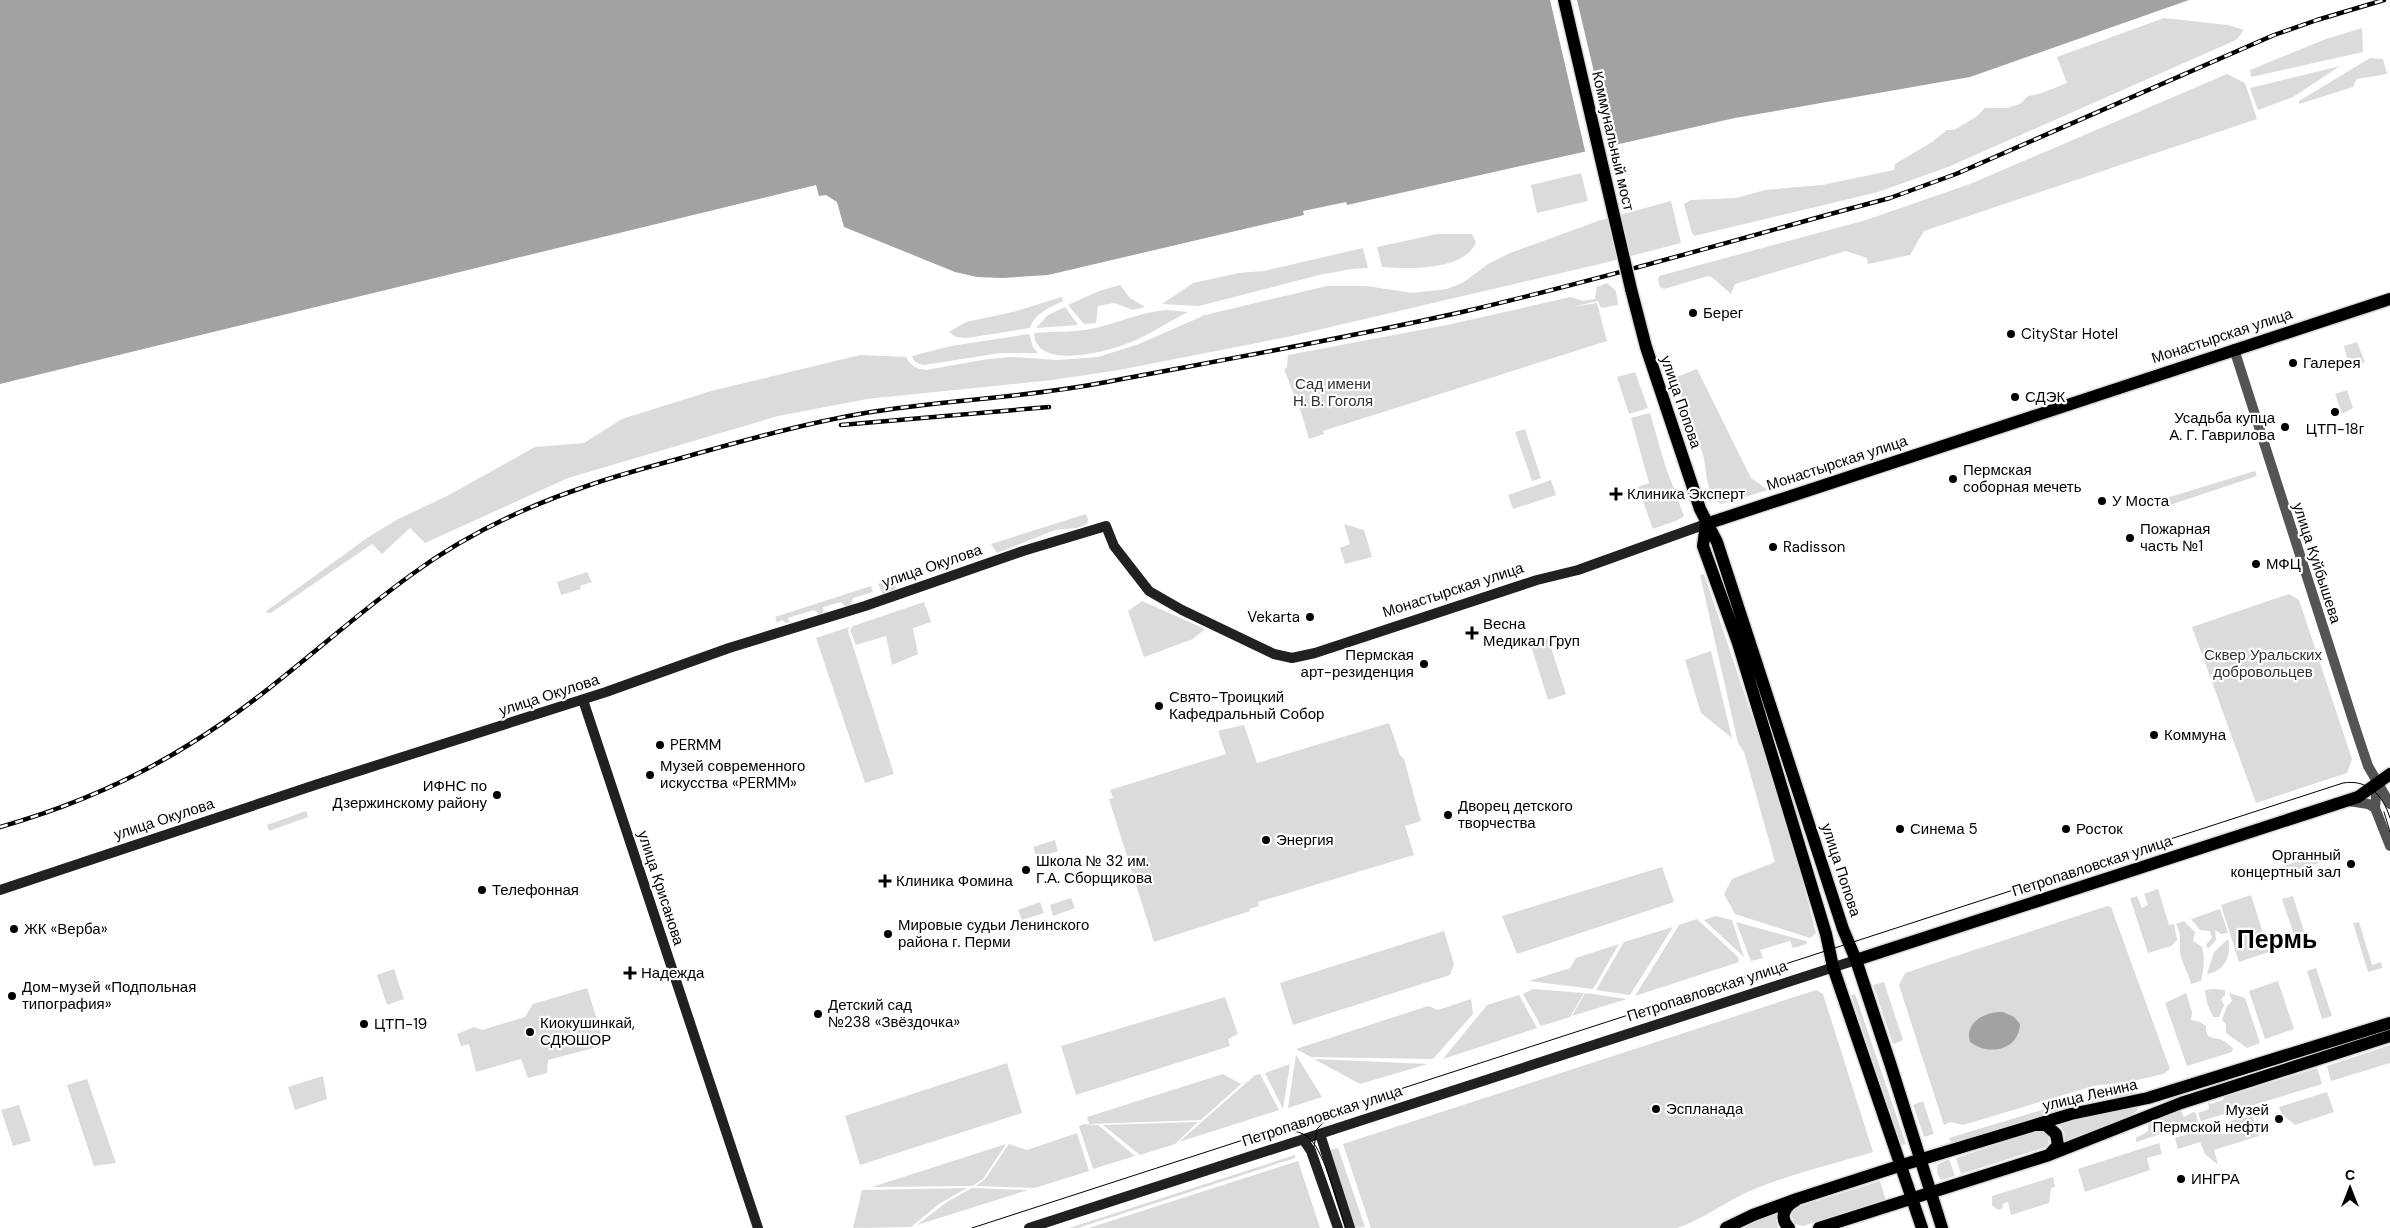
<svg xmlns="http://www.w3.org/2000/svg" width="2390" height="1228" font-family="'DM Sans',sans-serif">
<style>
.green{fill:#dbdbdb}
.water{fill:#a2a2a2}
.pier{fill:#fff}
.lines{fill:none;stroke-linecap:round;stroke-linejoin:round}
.primary-casing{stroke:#dbdbdb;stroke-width:15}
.tertiary{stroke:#545454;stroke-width:10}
.secondary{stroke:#212121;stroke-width:10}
.primary{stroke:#000;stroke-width:12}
.tram{stroke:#000;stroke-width:1}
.rail-casing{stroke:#000;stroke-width:4.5}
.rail{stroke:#fff;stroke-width:2.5;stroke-dasharray:8;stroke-linecap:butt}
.primary-bridge-casing{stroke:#dbdbdb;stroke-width:15;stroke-linecap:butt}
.primary-bridge{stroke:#000;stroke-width:12}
.poi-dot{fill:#000;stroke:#fff;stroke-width:2}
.labels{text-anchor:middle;stroke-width:4.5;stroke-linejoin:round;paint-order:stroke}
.street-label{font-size:15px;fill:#000;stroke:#fff}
.poi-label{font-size:15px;fill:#000;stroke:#fff;text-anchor:start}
.park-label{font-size:15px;fill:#323232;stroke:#fff}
.town-label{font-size:25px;font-weight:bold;fill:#000;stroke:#fff}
</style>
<rect width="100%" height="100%" fill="#fff"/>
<path class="green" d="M 2164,18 L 2228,25 L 2244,30 L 2236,40 L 1948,167 L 1878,192 L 1694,236 L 1692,233 L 1684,204 L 1691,200 L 1736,198 L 1765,190 L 1822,185 L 1894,170 L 1895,164 L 1932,142 L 1947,130 L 1954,130 L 1976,117 L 1985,108 L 2007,108 L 2020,104 L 2028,96 L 2042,93 L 2067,83 L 2057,57 Z
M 2362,28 L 2363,52 L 2251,77 L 2250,70 L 2326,39 Z
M 2370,58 L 2383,59 L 2387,74 L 2357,79 L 2353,87 L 2299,104 L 2299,101 Z
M 2340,66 L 2293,97 L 2258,110 L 2250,88 Z
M 2227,74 L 2245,83 L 2257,119 L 1924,231 L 1910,255 L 1868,264 L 1867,258 L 1846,251 L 1735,284 L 1731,294 L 1713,278 L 1708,276 L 1664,289 L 1660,287 L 1658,280 L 1659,276 L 1866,220 L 1970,184 Z
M 1581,173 L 1588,201 L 1537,213 L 1531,185 Z
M 1671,201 L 1681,243 L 1604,263 L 1292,336 L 1119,370 L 1052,380 L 867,399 L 778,416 L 568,478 L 425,543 L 410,528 L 382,554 L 372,544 L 271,613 L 265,612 L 367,538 L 398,519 L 447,496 L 535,447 L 584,443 L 622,419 L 711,391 L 860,355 L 906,357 C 911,366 916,369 926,370 L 988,359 L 1013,357 L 1057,360 L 1098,357 L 1139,344 L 1205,315 L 1327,286 L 1367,286 L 1412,293 L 1447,289 L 1464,282 L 1488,264 L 1510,253 L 1598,221 Z
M 1437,234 L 1472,234 L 1476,242 C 1466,271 1406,269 1382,267 L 1377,247 Z
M 1363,248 L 1368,268 L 1352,269 L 1319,275 L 1199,306 L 1162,304 L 1193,283 L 1239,273 L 1264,271 Z
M 1607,283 L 1616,291 L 1618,305 L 1601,308 L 1598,301 L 1572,307 L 1597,303 L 1607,341 L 1323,431 L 1324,434 L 1309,439 L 1302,415 L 1284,369 L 1287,368 L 1288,355 L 1447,325 L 1571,297 L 1583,301 L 1595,299 L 1597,287 Z
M 1120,285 L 1130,298 L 1145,307 L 1133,310 L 1114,303 L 1098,306 L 1096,323 L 1084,324 L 1068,305 L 1099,291 Z
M 1062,297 L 1063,301 C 1049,308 1035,313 1030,328 L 967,338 L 956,337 L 949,332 L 966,322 L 1013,312 Z
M 1065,307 L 1078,325 L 1036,328 L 1048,315 Z
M 1166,310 L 1188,312 C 1171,320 1154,332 1136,340 C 1115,350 1036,373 1034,333 C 1058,331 1081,333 1103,326 C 1125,320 1144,312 1166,310 Z
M 1029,334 L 1033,347 L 1038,353 L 1000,353 L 924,365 C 918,364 914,362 912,356 L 951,346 Z
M 2357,342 L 2365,362 L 2350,370 L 2344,346 Z
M 1697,369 L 1751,478 L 1768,490 L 1725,503 L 1721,504 C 1705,494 1707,470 1703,455 C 1695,429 1683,404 1674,378 Z
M 1635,372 L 1648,408 L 1629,414 L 1617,377 Z
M 2347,390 L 2353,408 L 2342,414 L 2335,394 Z
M 1650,413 L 1665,465 L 1684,516 L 1678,520 L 1653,529 L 1638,487 L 1649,483 L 1631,418 Z
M 1525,429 L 1541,478 L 1532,481 L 1515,432 Z
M 2255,471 L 2257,476 L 2158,509 L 2150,503 Z
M 1551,480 L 1556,495 L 1513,509 L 1508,495 Z
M 1086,514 L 1088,519 L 1087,524 L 1077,528 L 1055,530 L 997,553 L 991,544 Z
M 1344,524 L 1364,530 L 1372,557 L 1345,564 L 1340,548 L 1350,544 Z
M 923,569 L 924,574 L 896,585 L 895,590 L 883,594 L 878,584 Z
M 587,572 L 592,582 L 580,586 L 581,589 L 561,595 L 557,582 Z
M 1704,574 L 1786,817 L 1816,933 L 1810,938 L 1735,914 L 1724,894 L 1732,879 L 1775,862 L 1744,752 L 1738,743 L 1700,575 Z
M 871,586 L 873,592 L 853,598 L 851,605 L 846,607 L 841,602 L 823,607 L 823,613 L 819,614 L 814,610 L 788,618 L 789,622 L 786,623 L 782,620 L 777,623 L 775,617 Z
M 2289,594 L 2299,600 L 2352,759 L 2347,773 L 2256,803 L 2192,627 Z
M 1142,601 L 1205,629 L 1193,639 L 1144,657 L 1128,611 Z
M 924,602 L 931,622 L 913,628 L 918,654 L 892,665 L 886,636 L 856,645 L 850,630 L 853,626 Z
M 849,627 L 848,631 L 894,774 L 865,783 L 816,638 Z
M 1548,638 L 1566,694 L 1548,700 L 1530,643 Z
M 1711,651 L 1732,738 L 1701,713 L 1685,660 Z
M 1389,723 L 1400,755 L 1404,759 L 1421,821 L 1405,826 L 1414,855 L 1258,902 L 1259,906 L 1249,909 L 1250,911 L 1154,942 L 1109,799 L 1113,798 L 1110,790 L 1226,754 L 1218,731 L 1221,730 L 1244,725 L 1257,763 Z
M 306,811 L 308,817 L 269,831 L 267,825 Z
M 1055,840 L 1058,851 L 1037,858 L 1033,847 Z
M 2316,855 L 2319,863 L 2259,882 L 2257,875 Z
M 1662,867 L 1674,902 L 1517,954 L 1502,916 Z
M 2158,889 L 2169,925 L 2174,924 L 2177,940 L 2171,946 L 2148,953 L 2130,898 L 2137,896 L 2142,908 L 2148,905 L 2144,894 Z
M 2251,895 L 2269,952 L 2239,962 L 2221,905 Z
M 2293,896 L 2307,941 L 2297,944 L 2282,899 Z
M 1071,898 L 1075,908 L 1053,916 L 1050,905 Z
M 1040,902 L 1044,913 L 1022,920 L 1018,910 Z
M 2107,906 L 2111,907 L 2170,1069 L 2163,1074 L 2133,1081 L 2093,1086 L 1963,1125 L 1950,1122 L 1944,1125 L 1899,985 L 1905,973 Z
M 2220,909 L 2228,933 L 2221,934 L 2215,930 L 2216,940 L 2208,949 L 2206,945 L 2212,938 L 2210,931 L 2200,930 L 2191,919 Z
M 1715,916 L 1732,920 L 1744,957 L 1704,920 Z
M 1697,919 L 1738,957 L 1739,962 L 1635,996 L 1679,925 Z
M 2184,921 L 2195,932 L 2193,941 L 2202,947 C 2205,959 2204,969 2201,981 L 2191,984 C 2189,975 2185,969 2182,960 C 2177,947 2184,938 2176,924 Z
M 1736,922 L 1806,941 L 1807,944 L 1793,948 L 1790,941 L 1760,950 L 1763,958 L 1751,961 Z
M 2359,922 L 2372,965 L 2381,962 L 2382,968 L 2368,972 L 2353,923 Z
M 1673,927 L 1630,995 L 1596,990 L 1624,942 Z
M 1444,931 L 1454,964 L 1450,975 L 1293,1025 L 1280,983 Z
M 2228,939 C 2232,955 2225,971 2207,974 L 2214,952 Z
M 1619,944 L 1593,989 L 1529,981 L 1570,968 L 1576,958 Z
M 2316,968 L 2332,1016 L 2322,1019 L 2307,971 Z
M 394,969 L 404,999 L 387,1005 L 377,975 Z
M 2278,981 L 2294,1029 L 2265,1039 L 2249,991 Z
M 1884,982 L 1903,1040 L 1893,1044 L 1873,985 Z
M 587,988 L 605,1045 L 548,1060 L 547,1073 L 528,1078 L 521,1059 L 476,1072 L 469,1044 L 461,1046 L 457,1034 L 474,1027 L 482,1030 L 525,1017 L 533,1004 Z
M 1533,989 L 1584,993 L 1570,1017 L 1541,1026 L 1523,994 Z
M 2213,989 L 2225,990 L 2225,995 L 2221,999 L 2224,1005 L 2219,1017 L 2213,1017 L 2207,1003 L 2205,990 Z
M 1816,990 L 1823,994 L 1873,1152 C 1834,1164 1790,1174 1752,1190 C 1726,1201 1704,1219 1677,1228 L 1371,1228 L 1343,1144 Z
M 1585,993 L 1627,999 L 1572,1016 Z
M 2186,993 L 2192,1012 L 2191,1020 L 2200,1022 L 2206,1026 C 2205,1040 2214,1037 2222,1040 C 2226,1042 2230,1046 2233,1048 L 2232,1052 L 2187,1066 L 2165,1003 Z
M 2229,993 L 2245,998 L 2260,1043 L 2247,1048 L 2226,1033 L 2226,1024 L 2222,1020 L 2227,1006 L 2232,1001 Z
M 1855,994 L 1906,1144 L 1901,1145 L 1851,995 Z
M 1519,995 L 1537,1028 L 1443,1059 L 1487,1005 Z
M 1225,997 L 1238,1034 L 1228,1039 L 1230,1046 L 1076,1095 L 1061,1046 Z
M 1471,999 L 1473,1014 L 1433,1059 L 1311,1057 L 1296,1049 L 1428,1006 L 1438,1010 Z
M 2390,1045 L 2390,1063 L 2331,1081 L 2327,1066 Z
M 1296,1055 L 1322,1097 L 1288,1108 Z
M 1314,1059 L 1428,1064 L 1360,1084 Z
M 1007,1063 L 1022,1113 L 860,1165 L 845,1116 Z
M 1290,1064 L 1283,1109 L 1265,1073 Z
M 2317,1068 L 2322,1084 L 2201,1121 L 2198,1113 L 2209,1109 L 2208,1102 L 2211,1104 L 2223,1100 L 2224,1097 Z
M 1223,1074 L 1241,1084 L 1201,1120 L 1089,1124 L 1087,1117 Z
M 1260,1074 L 1279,1110 L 1179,1142 L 1255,1075 Z
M 323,1076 L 327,1099 L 295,1110 L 288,1087 Z
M 87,1079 L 116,1163 L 94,1166 L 67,1085 Z
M 2132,1089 L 2133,1094 L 2086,1103 L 1951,1143 L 1949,1138 L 2075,1100 Z
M 2327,1092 L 2334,1112 L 2295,1125 L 2282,1114 L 2279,1107 Z
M 1923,1101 L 1934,1134 L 1924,1137 L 1913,1105 Z
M 19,1105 L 31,1141 L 13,1146 L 1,1110 Z
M 2137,1108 L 2137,1111 L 2121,1121 L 2065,1143 L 2064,1132 L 2059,1124 L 2116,1110 Z
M 2181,1111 L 2184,1117 L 2193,1112 L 2196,1113 L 2198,1122 L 2136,1142 L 2136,1138 L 2148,1131 L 2148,1123 Z
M 2252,1115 L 2259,1136 L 2214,1150 L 2218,1165 L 2205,1154 L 2200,1142 L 2178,1149 L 2175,1138 L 2219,1125 L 2222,1134 L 2233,1131 L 2230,1121 Z
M 1198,1122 L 1175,1144 L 1140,1155 L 1103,1125 Z
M 1084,1124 L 1098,1125 L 1135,1156 L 1093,1169 L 1079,1126 Z
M 2036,1131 L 2043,1131 L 2048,1134 L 2049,1143 L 2046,1147 L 1961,1174 L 1956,1158 Z
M 1077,1133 L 1089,1171 L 1035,1188 L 976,1186 L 985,1179 L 1009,1144 L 1027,1150 Z
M 2159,1143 L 2162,1154 L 2147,1158 L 2150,1170 L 2085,1192 L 2078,1169 Z
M 1006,1144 L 983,1179 L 972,1186 L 872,1187 Z
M 1338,1148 L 1365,1227 L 1353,1228 L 1330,1150 Z
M 1295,1155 L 1295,1158 L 1078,1228 L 1069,1228 Z
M 1949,1159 L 1955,1176 L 1941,1180 L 1937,1173 L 1938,1164 Z
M 1298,1161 L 1320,1228 L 1089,1228 Z
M 2053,1177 L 2055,1187 L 2051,1188 L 2049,1203 L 2011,1215 L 2008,1202 L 2002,1204 L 2003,1208 L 1998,1210 L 1992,1205 L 1992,1196 Z
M 1880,1181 L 1886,1200 L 1803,1226 L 1795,1224 L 1791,1214 L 1797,1207 Z
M 967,1188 L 939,1204 L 911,1227 L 853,1228 L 862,1190 Z
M 972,1188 L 1028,1190 L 917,1225 L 947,1202 Z
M 1775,1213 L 1778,1228 L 1741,1228 Z"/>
<path class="water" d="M 0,0 L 2189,0 L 1970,77 L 1735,118 L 1347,205 L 1346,202 L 1303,211 L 1304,215 L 1048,275 L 1002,278 L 977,277 L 955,272 L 844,227 L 837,202 L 826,195 L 819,196 L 816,185 L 0,384 Z
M 2003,1012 L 2014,1017 L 2020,1024 C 2019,1051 1988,1056 1970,1042 C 1964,1022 1986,1011 2003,1012 Z"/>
<path class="pier" d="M 1550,0 L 1577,0 L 1612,149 L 1586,155 Z"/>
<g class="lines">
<g class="primary-casing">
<path id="primary" d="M 1631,289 L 1646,347 L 1700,509 L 1717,542 L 1843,929 L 1856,960 L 1891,1066 L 1942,1228
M 1706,524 L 1703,546 L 1738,643 L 1826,934 L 1833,967 L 1922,1228
M 1706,524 L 2390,299
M 1856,960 L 2358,797 L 2390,774
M 2037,1125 L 2046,1125 L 2056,1134 L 2058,1145 L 2049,1155
M 1726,1228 L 1753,1215 L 1797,1199 L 1899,1166 L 2071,1114 L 2148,1098 L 2390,1023
M 1789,1228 C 1779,1218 1784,1207 1795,1201
M 1819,1228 L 2049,1155 L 2181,1103 L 2390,1036"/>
</g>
<path class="tertiary" d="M 2234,349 L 2357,733 L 2368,766 L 2390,804
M 2377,784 L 2375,808 L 2390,846
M 2349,801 L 2368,804 L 2375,808"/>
<path class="secondary" d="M 583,700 L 758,1228
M 0,890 L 318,784 L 606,692 L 729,648 L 865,606 L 1023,551 L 1106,526 L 1114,546 L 1149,591 L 1182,610 L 1274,654 L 1292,658 L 1315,653 L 1537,580 L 1578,570 L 1706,524
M 1320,1134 L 1350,1228
M 1303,1139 L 1311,1151 L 1338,1228
M 1029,1228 L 1856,960"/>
<use href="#primary" class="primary"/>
<path class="tram" d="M 2384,812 L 2390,832
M 1281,1130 C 1291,1130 1302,1131 1310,1139 C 1325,1153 1338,1206 1346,1228
M 1314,1147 L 1317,1129 L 1331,1114
M 972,1228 L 2343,783 C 2368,779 2383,795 2390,818"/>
<g class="rail-casing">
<path id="rail" d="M 841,425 L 1049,407
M 0,827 C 67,808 131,781 190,744 C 269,696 336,629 411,575 C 464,536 524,507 587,486 C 621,474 657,465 692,455 C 749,439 807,423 865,413 C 944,400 1023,398 1101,383 C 1222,360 1342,339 1462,312 C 1590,282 1718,245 1845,210 L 1890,198 L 1956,174 L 2274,35 L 2317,20 L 2384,0"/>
</g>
<use href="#rail" class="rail"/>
<g class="primary-bridge-casing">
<path id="primary-bridge" d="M 1564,0 L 1631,289"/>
</g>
<use href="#primary-bridge" class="primary-bridge"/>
</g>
<g class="poi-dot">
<circle cx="1693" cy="313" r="5"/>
<circle cx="2011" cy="334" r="5"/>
<circle cx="2293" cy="363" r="5"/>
<circle cx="2015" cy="397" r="5"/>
<circle cx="2335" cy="412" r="5"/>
<circle cx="2285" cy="427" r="5"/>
<circle cx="1953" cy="479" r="5"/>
<path d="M1613.5 486.5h5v5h5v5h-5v5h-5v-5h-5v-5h5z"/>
<circle cx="2102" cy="501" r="5"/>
<circle cx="2130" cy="538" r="5"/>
<circle cx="1773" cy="547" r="5"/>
<circle cx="2256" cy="564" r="5"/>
<circle cx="1310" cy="617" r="5"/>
<path d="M1469.5 625.5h5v5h5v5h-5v5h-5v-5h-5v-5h5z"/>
<circle cx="1424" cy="664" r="5"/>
<circle cx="1159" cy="706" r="5"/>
<circle cx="2154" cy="735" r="5"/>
<circle cx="660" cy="745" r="5"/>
<circle cx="650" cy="775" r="5"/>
<circle cx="497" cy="795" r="5"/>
<circle cx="1448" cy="815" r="5"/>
<circle cx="1900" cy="829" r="5"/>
<circle cx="2066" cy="829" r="5"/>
<circle cx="1266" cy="840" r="5"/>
<circle cx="2351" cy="864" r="5"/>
<circle cx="1026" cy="870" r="5"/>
<path d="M882.5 873.5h5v5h5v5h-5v5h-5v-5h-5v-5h5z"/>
<circle cx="482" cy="890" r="5"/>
<circle cx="14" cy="929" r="5"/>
<circle cx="888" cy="934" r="5"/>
<path d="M627.5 965.5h5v5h5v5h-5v5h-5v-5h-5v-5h5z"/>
<circle cx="12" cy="996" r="5"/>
<circle cx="818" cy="1014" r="5"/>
<circle cx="364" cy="1024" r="5"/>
<circle cx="530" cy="1032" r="5"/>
<circle cx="1656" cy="1109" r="5"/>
<circle cx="2279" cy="1119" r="5"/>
<circle cx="2181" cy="1179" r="5"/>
</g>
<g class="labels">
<g class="street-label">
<text transform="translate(1613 141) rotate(77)" y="5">Коммунальный мост</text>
<text transform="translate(2222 336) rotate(-18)" y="5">Монастырская улица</text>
<text transform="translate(1681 402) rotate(71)" y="5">улица Попова</text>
<text transform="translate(1837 463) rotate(-18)" y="5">Монастырская улица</text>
<text transform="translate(2317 563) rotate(72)" y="5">улица Куйбышева</text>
<text transform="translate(932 566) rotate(-19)" y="5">улица Окулова</text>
<text transform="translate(1453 590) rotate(-18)" y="5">Монастырская улица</text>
<text transform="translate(549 695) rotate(-18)" y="5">улица Окулова</text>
<text transform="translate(164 819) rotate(-18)" y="5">улица Окулова</text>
<text transform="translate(2092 866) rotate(-18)" y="5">Петропавловская улица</text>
<text transform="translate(1841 870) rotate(72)" y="5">улица Попова</text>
<text transform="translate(661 888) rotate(72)" y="5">улица Крисанова</text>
<text transform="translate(1707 991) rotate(-18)" y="5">Петропавловская улица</text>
<text transform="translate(2090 1095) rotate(-13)" y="5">улица Ленина</text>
<text transform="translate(1322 1116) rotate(-18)" y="5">Петропавловская улица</text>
</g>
<g class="poi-label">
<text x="1703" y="318">Берег</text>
<text x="2021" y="339">CityStar Hotel</text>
<text x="2303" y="368">Галерея</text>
<text x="2025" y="402">СДЭК</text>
<text x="2275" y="423" text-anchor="end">Усадьба купца<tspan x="2275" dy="17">А. Г. Гаврилова</tspan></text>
<text x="2335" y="434" text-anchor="middle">ЦТП-18г</text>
<text x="1963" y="475">Пермская<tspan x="1963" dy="17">соборная мечеть</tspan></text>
<text x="1627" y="499">Клиника Эксперт</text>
<text x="2112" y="506">У Моста</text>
<text x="2140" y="534">Пожарная<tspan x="2140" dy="17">часть №1</tspan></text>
<text x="1783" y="552">Radisson</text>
<text x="2266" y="569">МФЦ</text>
<text x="1300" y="622" text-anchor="end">Vekarta</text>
<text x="1483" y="629">Весна<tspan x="1483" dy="17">Медикал Груп</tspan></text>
<text x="1414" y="660" text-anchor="end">Пермская<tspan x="1414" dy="17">арт-резиденция</tspan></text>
<text x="1169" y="702">Свято-Троицкий<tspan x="1169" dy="17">Кафедральный Собор</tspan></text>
<text x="2164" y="740">Коммуна</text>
<text x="670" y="750">PERMM</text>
<text x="660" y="771">Музей современного<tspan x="660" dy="17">искусства «PERMM»</tspan></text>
<text x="487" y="791" text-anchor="end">ИФНС по<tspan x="487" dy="17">Дзержинскому району</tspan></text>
<text x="1458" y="811">Дворец детского<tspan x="1458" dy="17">творчества</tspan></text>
<text x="1910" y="834">Синема 5</text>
<text x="2076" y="834">Росток</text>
<text x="1276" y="845">Энергия</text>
<text x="2341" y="860" text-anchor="end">Органный<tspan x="2341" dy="17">концертный зал</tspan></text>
<text x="1036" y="866">Школа № 32 им.<tspan x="1036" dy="17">Г.А. Сборщикова</tspan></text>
<text x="896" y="886">Клиника Фомина</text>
<text x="492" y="895">Телефонная</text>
<text x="898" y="930">Мировые судьи Ленинского<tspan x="898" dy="17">района г. Перми</tspan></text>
<text x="24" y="934">ЖК «Верба»</text>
<text x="641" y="978">Надежда</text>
<text x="22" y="992">Дом-музей «Подпольная<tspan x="22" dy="17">типография»</tspan></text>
<text x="828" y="1010">Детский сад<tspan x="828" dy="17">№238 «Звёздочка»</tspan></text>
<text x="540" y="1028">Киокушинкай,<tspan x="540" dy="17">СДЮШОР</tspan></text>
<text x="374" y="1029">ЦТП-19</text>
<text x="1666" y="1114">Эспланада</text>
<text x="2269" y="1115" text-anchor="end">Музей<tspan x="2269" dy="17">Пермской нефти</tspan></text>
<text x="2191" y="1184">ИНГРА</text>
</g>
<g class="park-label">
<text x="1333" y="389">Сад имени<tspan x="1333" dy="17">Н. В. Гоголя</tspan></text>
<text x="2263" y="660">Сквер Уральских<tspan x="2263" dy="17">добровольцев</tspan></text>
</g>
<g class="town-label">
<text x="2277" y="948">Пермь</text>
</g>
</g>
<g transform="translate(2350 1188)" stroke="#ffffff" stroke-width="4" paint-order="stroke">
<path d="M0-4L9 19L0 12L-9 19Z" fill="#000000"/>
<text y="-8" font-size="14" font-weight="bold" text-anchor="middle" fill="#000000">С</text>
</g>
</svg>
